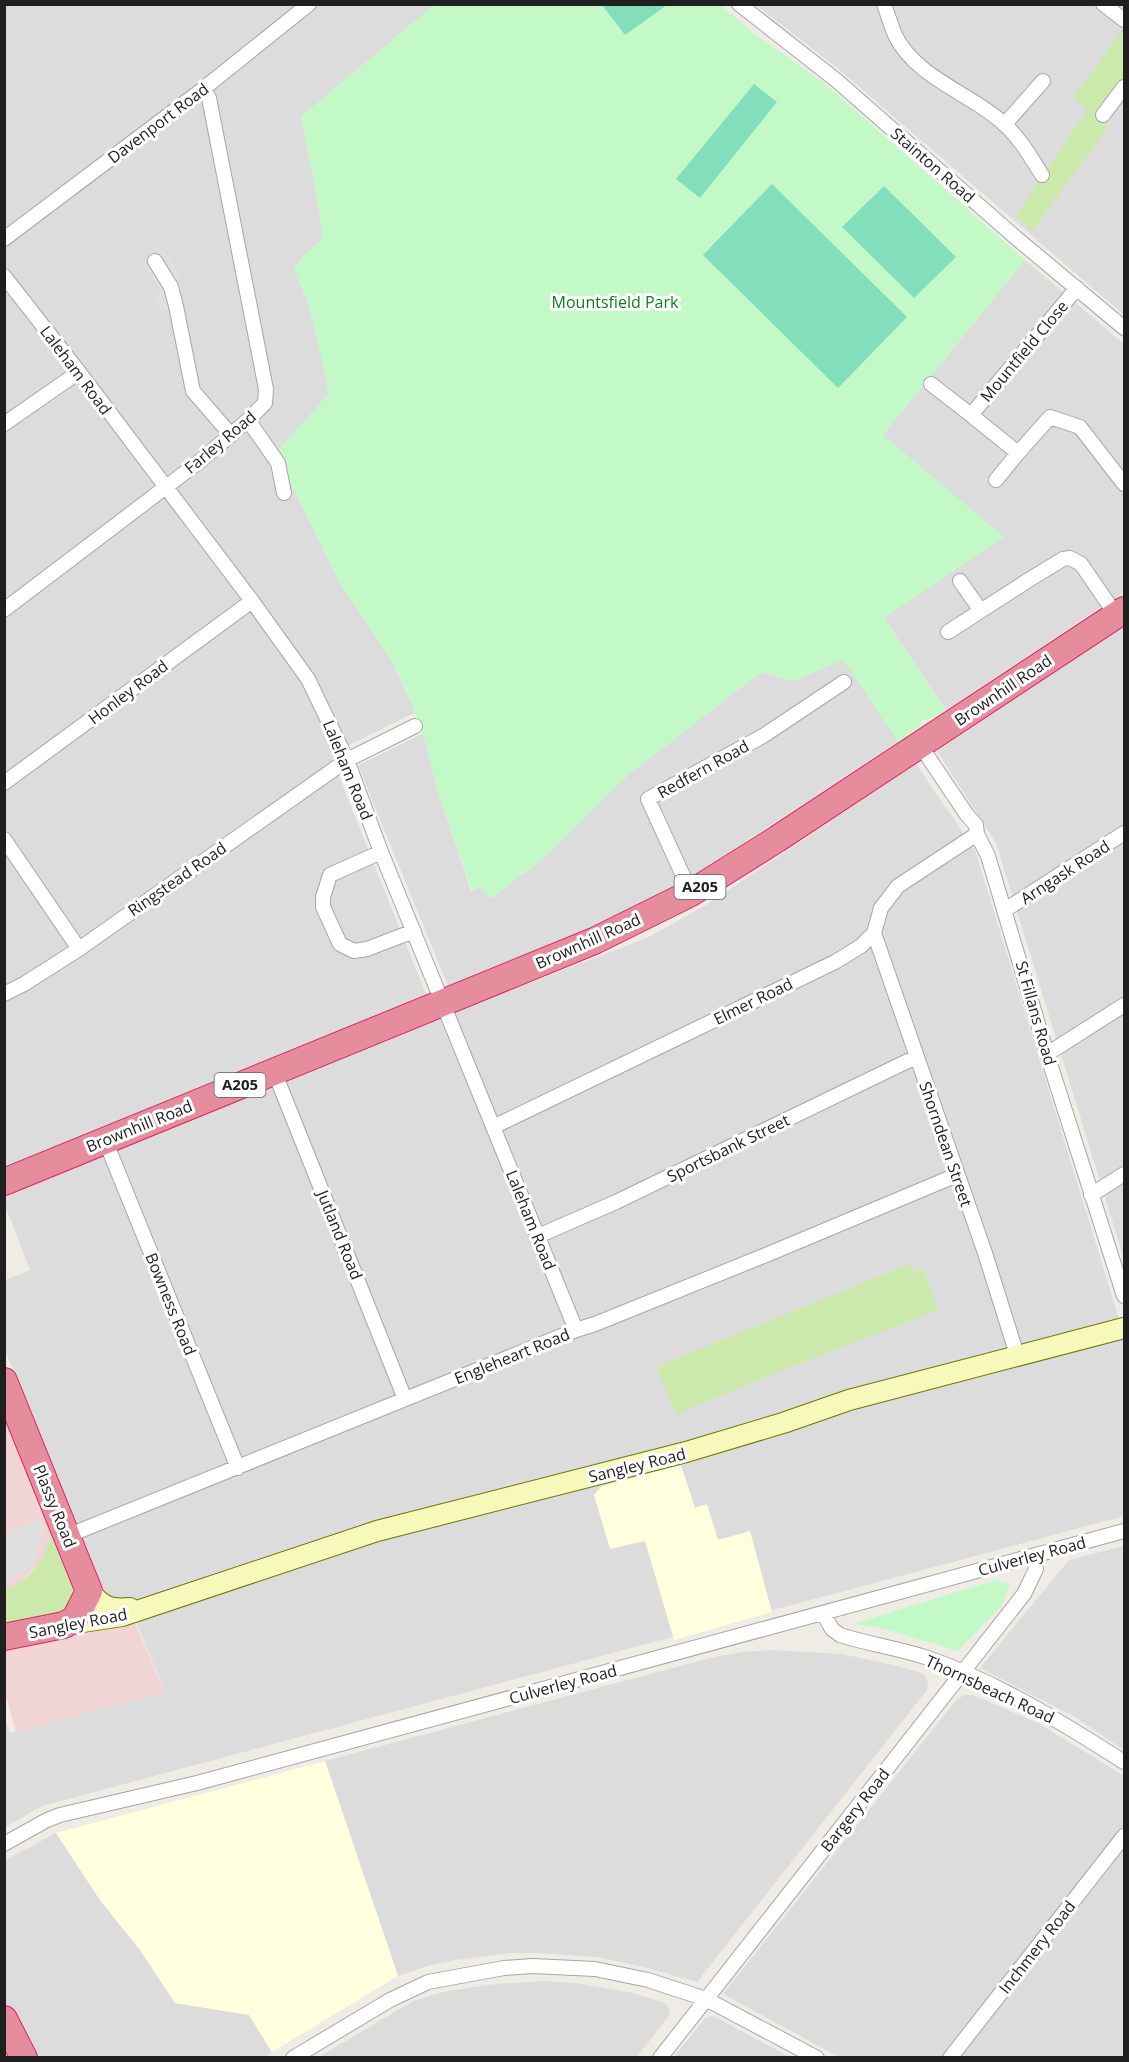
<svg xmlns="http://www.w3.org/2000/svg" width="1129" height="2062" font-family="'Open Sans',sans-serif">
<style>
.residential{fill:#dddcdc}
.commercial{fill:#f0d5d4}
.education{fill:#ffffde}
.grass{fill:#cae9ab}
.park{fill:#c2f9c7}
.pitch{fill:#83debb}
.parking{fill:#dfdfdf}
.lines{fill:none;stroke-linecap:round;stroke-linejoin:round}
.street-casing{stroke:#a6a6a6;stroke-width:16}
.secondary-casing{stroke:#6a7605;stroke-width:22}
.highway-casing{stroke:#da2563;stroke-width:28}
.street{stroke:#fff;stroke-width:14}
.secondary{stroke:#f6f9b9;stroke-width:20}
.highway{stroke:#e68d9d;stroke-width:26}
.labels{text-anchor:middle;stroke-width:6;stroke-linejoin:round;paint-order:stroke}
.shield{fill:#fff;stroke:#626262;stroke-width:1.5}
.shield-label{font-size:15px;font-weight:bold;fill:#1f1f1f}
.street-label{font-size:16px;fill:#1f1f1f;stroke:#fff}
.park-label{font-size:16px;fill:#0c7d16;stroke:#fff}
</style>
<rect width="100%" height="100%" fill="#efece5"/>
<path class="residential" d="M 5,5 L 434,5 L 301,117 L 315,185 L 322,233 L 321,240 L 301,259 L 294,269 L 309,305 L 327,381 L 328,395 L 276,453 L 340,583 L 390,658 L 416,712 L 351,744 L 332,759 L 427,997 L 5,1170 Z
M 756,5 L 1124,5 L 1124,315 L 835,66 Z
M 1025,260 L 1124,344 L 1124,592 L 946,710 L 884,618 L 883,435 Z
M 1124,625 L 1124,1259 L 996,843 L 937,751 Z
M 844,659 L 898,742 L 677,886 L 584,930 L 448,986 L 358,765 L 422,734 L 424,736 L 438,792 L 471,891 L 480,887 L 486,892 L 524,874 L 543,858 L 629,774 L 761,672 L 793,681 Z
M 916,764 L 975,850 L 1119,1319 L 1124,1344 L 1124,1516 L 42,1806 L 5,1827 L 4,1718 L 10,1733 L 165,1691 L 128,1603 L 107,1601 L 5,1350 L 5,1280 L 30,1270 L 5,1205 L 5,1195 L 458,1010 L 647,938 L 706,905 Z
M 1124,1546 L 1124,1750 L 1075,1717 L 980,1668 L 1069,1560 Z
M 772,1650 L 841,1654 L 880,1662 L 920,1672 L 925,1676 L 928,1684 L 927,1690 L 697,1982 L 648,1968 L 597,1957 L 539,1953 L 510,1953 L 456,1960 L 431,1965 L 398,1976 L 325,1761 L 714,1657 L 742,1652 Z
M 965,1695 L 973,1695 L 1038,1723 L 1124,1776 L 1124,2057 L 839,2057 L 723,1994 L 957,1699 Z
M 56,1833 L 100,1900 L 140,1950 L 175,2003 L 249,2015 L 272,2052 L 263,2058 L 35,2057 L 5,2004 L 4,1861 Z
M 545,1981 L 575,1983 L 633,1993 L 662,2002 L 667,2005 L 670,2014 L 637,2057 L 319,2057 L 398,2010 L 414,2001 L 432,1995 L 448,1991 L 495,1984 Z
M 712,2016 L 715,2017 L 790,2057 L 674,2057 L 705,2018 Z"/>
<path class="commercial" d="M 4,1401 L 53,1528 L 50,1543 L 42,1560 L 17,1586 L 5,1591 Z
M 135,1623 L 165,1692 L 16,1732 L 5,1693 L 4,1646 Z"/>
<path class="education" d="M 681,1465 L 695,1508 L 707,1504 L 718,1540 L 750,1531 L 772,1612 L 674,1640 L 645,1541 L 610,1549 L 594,1495 L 602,1486 Z
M 325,1761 L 398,1976 L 272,2052 L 249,2015 L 175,2003 L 140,1950 L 100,1900 L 56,1833 Z"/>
<path class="grass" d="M 1124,27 L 1124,84 L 1109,104 L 1107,129 L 1032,231 L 1016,216 L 1088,109 L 1073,98 Z
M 910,1264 L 914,1272 L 923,1268 L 938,1310 L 780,1371 L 677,1414 L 657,1371 L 660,1365 Z
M 53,1528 C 57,1539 74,1575 74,1585 C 74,1599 64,1614 51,1618 C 37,1623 19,1618 5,1623 L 4,1591 C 32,1580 47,1556 53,1528 Z"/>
<path class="park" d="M 434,5 L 721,5 L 753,33 L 823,82 L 1025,260 L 883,435 L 1004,537 L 884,618 L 946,710 L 927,721 L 925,718 L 920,722 L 921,725 L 898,742 L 844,660 L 793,681 L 761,672 L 629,774 L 543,858 L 491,899 L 480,887 L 472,891 L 438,792 L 424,736 L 405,687 L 390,658 L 340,583 L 276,453 L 328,395 L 327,381 L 309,305 L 294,269 L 301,259 L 321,240 L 322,233 L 315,185 L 301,117 Z
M 996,1580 L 1010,1584 L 1002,1605 L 958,1651 L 881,1628 L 853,1624 Z"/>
<path class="pitch" d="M 602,5 L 667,5 L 625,35 Z
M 754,84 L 777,102 L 700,198 L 676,179 Z
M 772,184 L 907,317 L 838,388 L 703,255 Z
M 884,186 L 956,257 L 914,298 L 842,227 Z"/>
<path class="parking" d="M 163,252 L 171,259 L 178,272 L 181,303 L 165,314 L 153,299 L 162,291 L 143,267 Z
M 41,1517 L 44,1528 L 36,1558 L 29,1568 L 5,1587 L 5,1529 L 7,1534 Z"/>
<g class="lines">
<g class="street-casing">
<path id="street" d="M 739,4 L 836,80 L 1015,237 L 1124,328
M 884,4 C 888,15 891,26 895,35 C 916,78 970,93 1003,123 C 1020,138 1030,156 1042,175
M 1103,4 L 1124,20
M 1103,115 L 1124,87
M 1005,124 L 1043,81
M 4,239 L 203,89 L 309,4
M 155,261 L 171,287 L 176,306 L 193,391 L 231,435
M 4,276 L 79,372 L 252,601 L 308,679 L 347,760 L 381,852 L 576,1330
M 1077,288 L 971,415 L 1018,453 L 1050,417 L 1080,427 L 1124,484
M 931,384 L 971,415
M 248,420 L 278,463 L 284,493
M 4,424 L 79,372
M 996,480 L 1018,453
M 960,581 L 981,611
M 4,610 L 200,461 L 248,420 L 265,403 L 266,389 L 209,98 L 203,89
M 948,632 L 1027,581 L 1063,559 L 1070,558 L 1081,564 L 1116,615
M 920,745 L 967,815 L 976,825 L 977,834 L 988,856 L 1047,1054 L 1124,1296
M 4,783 L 252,601
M 4,839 L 79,949
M 381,852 L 330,875 L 323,897 L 323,907 L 340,944 L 354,951 L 367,949 L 414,931
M 691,893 L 648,799 L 763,736 L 844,682
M 1005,910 L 1124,833
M 874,933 L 985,1253 L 1017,1355
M 4,994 L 24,984 L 79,949 L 347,760 L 415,726
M 1047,1054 L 1124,1005
M 274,1071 L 405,1399
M 493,1127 L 835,962 L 861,946 L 874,933 L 881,908 L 898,886 L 977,834
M 105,1140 L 238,1468
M 1091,1195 L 1124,1174
M 538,1236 L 616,1202 L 916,1057
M 67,1536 L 576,1330 L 595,1324 L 766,1255 L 957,1175
M 823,1613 L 832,1629 L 840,1635 C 868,1644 897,1648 925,1657 C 996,1681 1061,1722 1124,1762
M 4,1844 L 47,1820 L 60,1815 L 197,1783 L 1124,1531
M 293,2058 L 390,2000 L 428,1982 L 504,1968 L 533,1966 L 595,1969 L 648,1980 L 706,1999 L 817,2058
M 660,2058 L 1024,1594 L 1036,1569 L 1034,1556
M 950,2058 L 1124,1836"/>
</g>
<g class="secondary-casing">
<path id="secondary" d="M 89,1591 C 103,1606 108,1610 130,1608
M 64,1625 L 122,1616 L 377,1531 L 686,1452 L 783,1423 L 849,1400 L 1124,1328"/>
</g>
<g class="highway-casing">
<path id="highway" d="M 4,1182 L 594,941 L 691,893 L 777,839 L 1124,610
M 4,1381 L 89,1591 L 75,1619 L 64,1625 L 4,1637
M 4,2019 L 24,2058"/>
</g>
<use href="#street" class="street"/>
<use href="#secondary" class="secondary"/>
<use href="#highway" class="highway"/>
</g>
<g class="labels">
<g class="shield">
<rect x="674.5" y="875" width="51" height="24" rx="4.5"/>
<rect x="214.5" y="1073" width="51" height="24" rx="4.5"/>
</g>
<g class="shield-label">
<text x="700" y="892">A205</text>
<text x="240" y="1090">A205</text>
</g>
<g class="street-label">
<text transform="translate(158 123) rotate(-37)" y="6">Davenport Road</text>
<text transform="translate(933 165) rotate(41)" y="6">Stainton Road</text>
<text transform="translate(1024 351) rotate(-50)" y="6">Mountfield Close</text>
<text transform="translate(76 370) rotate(53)" y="6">Laleham Road</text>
<text transform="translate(220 442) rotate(-40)" y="6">Farley Road</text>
<text transform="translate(1003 690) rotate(-34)" y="6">Brownhill Road</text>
<text transform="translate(128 692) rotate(-37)" y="6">Honley Road</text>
<text transform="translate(703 769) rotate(-29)" y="6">Redfern Road</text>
<text transform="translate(348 770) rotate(68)" y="6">Laleham Road</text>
<text transform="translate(1065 872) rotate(-33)" y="6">Arngask Road</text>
<text transform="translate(177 879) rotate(-35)" y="6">Ringstead Road</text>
<text transform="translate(588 941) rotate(-24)" y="6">Brownhill Road</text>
<text transform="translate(753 1001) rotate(-26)" y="6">Elmer Road</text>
<text transform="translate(1036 1013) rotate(74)" y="6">St Fillans Road</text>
<text transform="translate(139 1126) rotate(-22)" y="6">Brownhill Road</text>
<text transform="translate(946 1144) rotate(71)" y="6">Shorndean Street</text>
<text transform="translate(728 1148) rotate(-26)" y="6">Sportsbank Street</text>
<text transform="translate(531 1220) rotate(68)" y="6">Laleham Road</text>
<text transform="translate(340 1235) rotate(68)" y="6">Jutland Road</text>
<text transform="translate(171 1304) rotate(68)" y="6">Bowness Road</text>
<text transform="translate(512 1356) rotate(-22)" y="6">Engleheart Road</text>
<text transform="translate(637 1465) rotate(-14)" y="6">Sangley Road</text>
<text transform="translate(55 1506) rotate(68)" y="6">Plassy Road</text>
<text transform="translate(1032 1556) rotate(-15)" y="6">Culverley Road</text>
<text transform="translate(78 1623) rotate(-11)" y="6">Sangley Road</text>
<text transform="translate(563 1684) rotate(-15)" y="6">Culverley Road</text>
<text transform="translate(990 1689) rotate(25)" y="6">Thornsbeach Road</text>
<text transform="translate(855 1810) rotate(-52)" y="6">Bargery Road</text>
<text transform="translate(1037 1947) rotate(-52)" y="6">Inchmery Road</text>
</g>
<g class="park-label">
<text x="615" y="308">Mountsfield Park</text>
</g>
</g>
<rect width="1129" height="2062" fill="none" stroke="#1f1f1f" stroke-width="12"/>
</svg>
